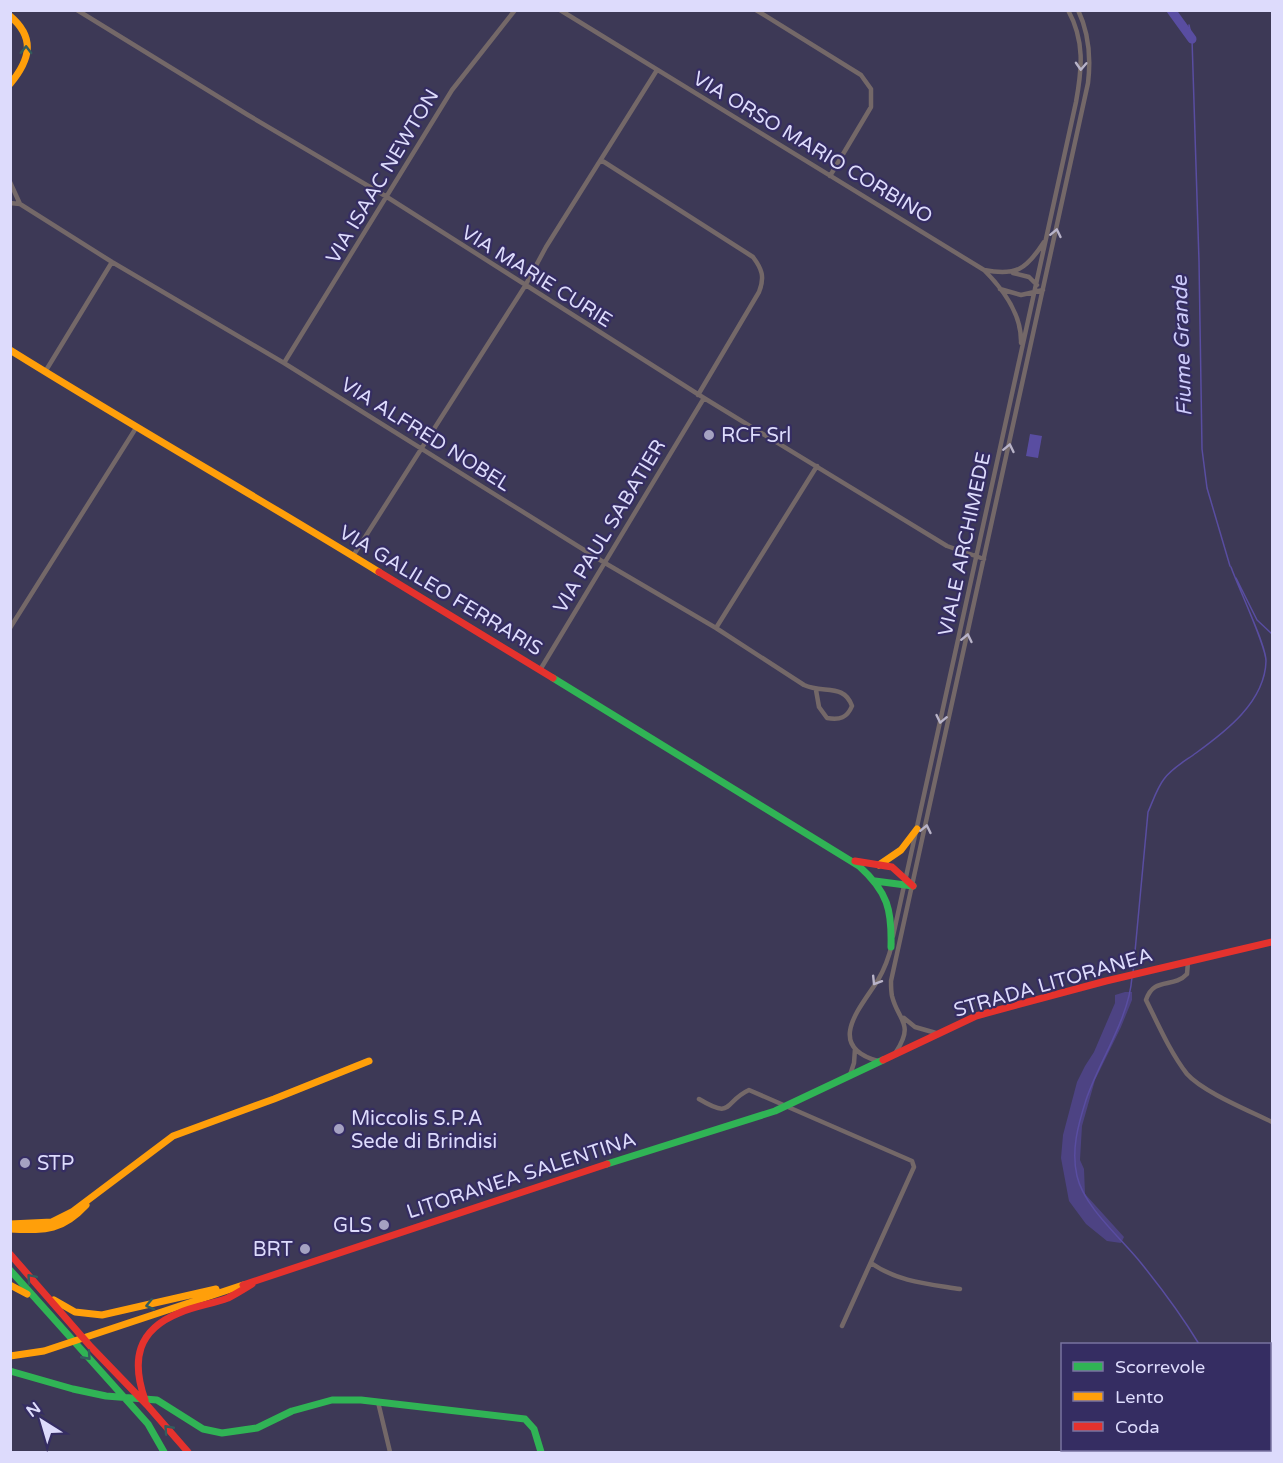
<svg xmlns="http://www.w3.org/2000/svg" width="1283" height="1463" font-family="'Varela Round',sans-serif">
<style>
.green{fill:#4d4383}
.water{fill:#594da1}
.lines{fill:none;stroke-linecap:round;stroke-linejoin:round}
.stream{stroke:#594da1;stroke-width:1.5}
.river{stroke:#594da1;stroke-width:9}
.street{stroke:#746868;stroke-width:4.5}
.fast{stroke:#30b455;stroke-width:7}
.slow{stroke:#ff9f0a;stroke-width:7}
.jam{stroke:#e5322d;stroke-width:7}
.oneway{stroke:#335c5d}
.oneway2{stroke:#b8b3c8}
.poi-dot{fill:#a5a2c2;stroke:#352d62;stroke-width:2}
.labels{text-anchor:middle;stroke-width:4.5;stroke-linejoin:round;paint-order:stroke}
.street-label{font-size:20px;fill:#dddbfc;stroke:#352d62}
.poi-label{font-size:20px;fill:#dddbfc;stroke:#352d62;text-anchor:start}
.water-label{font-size:21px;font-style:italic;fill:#cccafa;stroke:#352d62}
</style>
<rect width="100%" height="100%" fill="#3d3956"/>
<path class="green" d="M 1125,992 L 1132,992 L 1132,1000 L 1121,1027 L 1095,1080 L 1082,1126 L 1080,1160 L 1084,1169 L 1085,1194 L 1124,1237 L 1121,1243 L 1107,1241 L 1086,1224 L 1069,1201 L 1061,1158 L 1063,1135 L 1077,1082 L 1085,1066 L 1094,1052 L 1115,1003 L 1115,995 Z"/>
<path class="water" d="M 1030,434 L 1042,436 L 1038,458 L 1026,456 Z"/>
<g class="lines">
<path class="stream" d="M 1189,25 L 1192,39 L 1199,261 L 1202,449 L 1207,488 L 1230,566
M 1236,578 L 1257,620 L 1272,634
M 1133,973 L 1148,812 C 1153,801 1157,788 1164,779 C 1172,768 1185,761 1196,753 C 1225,732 1265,702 1266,661 C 1266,645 1238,587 1231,567
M 1132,977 C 1129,1019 1099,1061 1086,1100 C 1078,1125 1071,1150 1077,1176 C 1084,1207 1121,1238 1141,1263 C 1162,1289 1182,1316 1199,1344
M 1265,1450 L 1267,1452"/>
<path class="river" d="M 1171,10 L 1192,39"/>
<path class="street" d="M 77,10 L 248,115 L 387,197 L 704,398 L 947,546 L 984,559
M 560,10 L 984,270 C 1016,276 1026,270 1044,242
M 756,10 L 861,75 L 871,89 L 871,107 L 830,176
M 601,160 L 753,257 C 762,269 765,277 759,292 L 698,395
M 10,182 L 20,204
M 10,203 L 20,204 L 112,262 L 284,363 L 605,563 L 716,628 L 804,685 C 823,694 844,683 852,706 C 847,718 840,720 827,718 L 819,707 L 816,690
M 984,270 C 1003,289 1022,314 1021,343
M 1013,273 L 1029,277 L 1037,285
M 1000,289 L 1021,295 L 1043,290
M 284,363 L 452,90 L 515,10
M 45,372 L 112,262
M 353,556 L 525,286 L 546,247 L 657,70
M 10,628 L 136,428
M 716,628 L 817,466
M 540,670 L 704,398
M 893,936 L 1076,102 C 1082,69 1085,41 1068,10
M 1188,962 L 1187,974 C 1173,989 1154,976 1146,1000 C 1158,1024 1170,1052 1187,1074 C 1203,1092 1250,1111 1272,1122
M 904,1018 L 915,1027 L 936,1033
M 896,1052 C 915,1023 898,1021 892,996 C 891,991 891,986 891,981 L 1088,83 C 1091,58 1089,33 1078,10
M 878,1061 C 824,1046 861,1007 878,980 C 885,968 889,957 892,944
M 850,1075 L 854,1063 L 855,1049
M 699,1099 C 734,1120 723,1102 749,1090 L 912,1161 L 914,1167 L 842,1326
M 871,1263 C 898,1282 929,1284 960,1289
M 378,1402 L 390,1452"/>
<path class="fast" d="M 553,678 L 859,866 C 888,892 892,910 891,947
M 875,881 L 913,886
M 607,1164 L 775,1111 L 883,1060
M 10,1270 L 148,1424 L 164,1452
M 10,1371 L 73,1389 L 106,1396 L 157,1400 L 203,1429 L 222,1433 L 257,1428 L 292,1411 L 332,1400 L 361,1400 L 525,1419 L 534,1429 L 541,1452"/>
<path class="slow" d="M 10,16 C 36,38 30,60 10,84
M 10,350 C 132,426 257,497 379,572
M 879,865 L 901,850 L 917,829
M 10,1224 L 52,1222 L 72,1212 L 173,1136 L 274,1099 L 369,1061
M 10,1229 C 44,1230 61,1232 86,1205
M 10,1285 L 27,1294
M 54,1300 L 75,1312 L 102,1315 L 216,1289
M 10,1356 L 44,1351 L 243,1285"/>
<path class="jam" d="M 379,572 L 553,678
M 855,861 L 892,867 L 913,886
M 883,1060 L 976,1016 L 1106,981 L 1272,942
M 10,1254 L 91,1347 L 147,1405 L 188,1452
M 243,1285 L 607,1164
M 145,1400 C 131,1360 137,1330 179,1313 C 195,1306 212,1304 228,1298 C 236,1294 244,1289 252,1284"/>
</g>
<defs><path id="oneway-chevron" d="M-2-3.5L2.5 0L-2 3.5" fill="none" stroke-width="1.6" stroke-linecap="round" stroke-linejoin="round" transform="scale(1.5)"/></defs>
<g class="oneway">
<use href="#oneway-chevron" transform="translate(26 50) rotate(-89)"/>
<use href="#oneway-chevron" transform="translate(31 1278) rotate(-131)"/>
<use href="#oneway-chevron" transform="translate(150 1305) rotate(167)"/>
<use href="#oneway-chevron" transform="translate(87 1356) rotate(48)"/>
<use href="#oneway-chevron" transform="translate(168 1429) rotate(-132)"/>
</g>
<g class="oneway2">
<use href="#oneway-chevron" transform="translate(1081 66) rotate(93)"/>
<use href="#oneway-chevron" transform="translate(1056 233) rotate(-78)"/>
<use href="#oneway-chevron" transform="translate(1009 448) rotate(-78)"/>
<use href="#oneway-chevron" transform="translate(967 638) rotate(-78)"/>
<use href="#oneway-chevron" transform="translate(941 719) rotate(102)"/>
<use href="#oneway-chevron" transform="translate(926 829) rotate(-78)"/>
<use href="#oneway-chevron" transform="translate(876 981) rotate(122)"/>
</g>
<g class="poi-dot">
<circle cx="709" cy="435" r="6"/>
<circle cx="339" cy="1129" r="6"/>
<circle cx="25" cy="1163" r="6"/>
<circle cx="384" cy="1225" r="6"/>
<circle cx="305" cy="1249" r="6"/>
</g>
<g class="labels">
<g class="street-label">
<text transform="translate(813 147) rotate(31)" y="7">VIA ORSO MARIO CORBINO</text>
<text transform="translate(382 176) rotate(-59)" y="7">VIA ISAAC NEWTON</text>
<text transform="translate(537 276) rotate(32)" y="7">VIA MARIE CURIE</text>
<text transform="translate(426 434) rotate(32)" y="7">VIA ALFRED NOBEL</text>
<text transform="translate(609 526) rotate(-59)" y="7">VIA PAUL SABATIER</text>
<text transform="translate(964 544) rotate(-78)" y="7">VIALE ARCHIMEDE</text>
<text transform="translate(441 590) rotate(31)" y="7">VIA GALILEO FERRARIS</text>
<text transform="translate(1053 982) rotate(-16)" y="7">STRADA LITORANEA</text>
<text transform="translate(521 1175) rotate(-18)" y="7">LITORANEA SALENTINA</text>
</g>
<g class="poi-label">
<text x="721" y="442">RCF Srl</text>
<text x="351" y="1125">Miccolis S.P.A<tspan x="351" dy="23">Sede di Brindisi</tspan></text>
<text x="37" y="1170">STP</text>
<text x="372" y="1232" text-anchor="end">GLS</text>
<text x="293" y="1256" text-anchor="end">BRT</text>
</g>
<g class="water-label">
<text transform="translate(1182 346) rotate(-92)" y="7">Fiume Grande</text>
</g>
</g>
<rect width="1283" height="1463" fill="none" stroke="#dddbfc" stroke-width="24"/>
<rect x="1061" y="1343" width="210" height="108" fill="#352d62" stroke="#7873a0" stroke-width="1.5"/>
<rect x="1073" y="1362" width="30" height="9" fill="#30b455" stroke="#7873a0" stroke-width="1.5"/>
<text x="1115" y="1373" font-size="18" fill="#dddbfc">Scorrevole</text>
<rect x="1073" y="1392" width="30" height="9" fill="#ff9f0a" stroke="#7873a0" stroke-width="1.5"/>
<text x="1115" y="1403" font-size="18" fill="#dddbfc">Lento</text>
<rect x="1073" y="1422" width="30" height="9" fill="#e5322d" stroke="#7873a0" stroke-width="1.5"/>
<text x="1115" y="1433" font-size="18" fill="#dddbfc">Coda</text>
<g transform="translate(42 1421) rotate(323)" stroke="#352d62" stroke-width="4.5" paint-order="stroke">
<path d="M0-4.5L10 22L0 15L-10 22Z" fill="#dddbfc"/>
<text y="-9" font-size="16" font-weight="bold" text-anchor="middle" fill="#dddbfc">N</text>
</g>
</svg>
